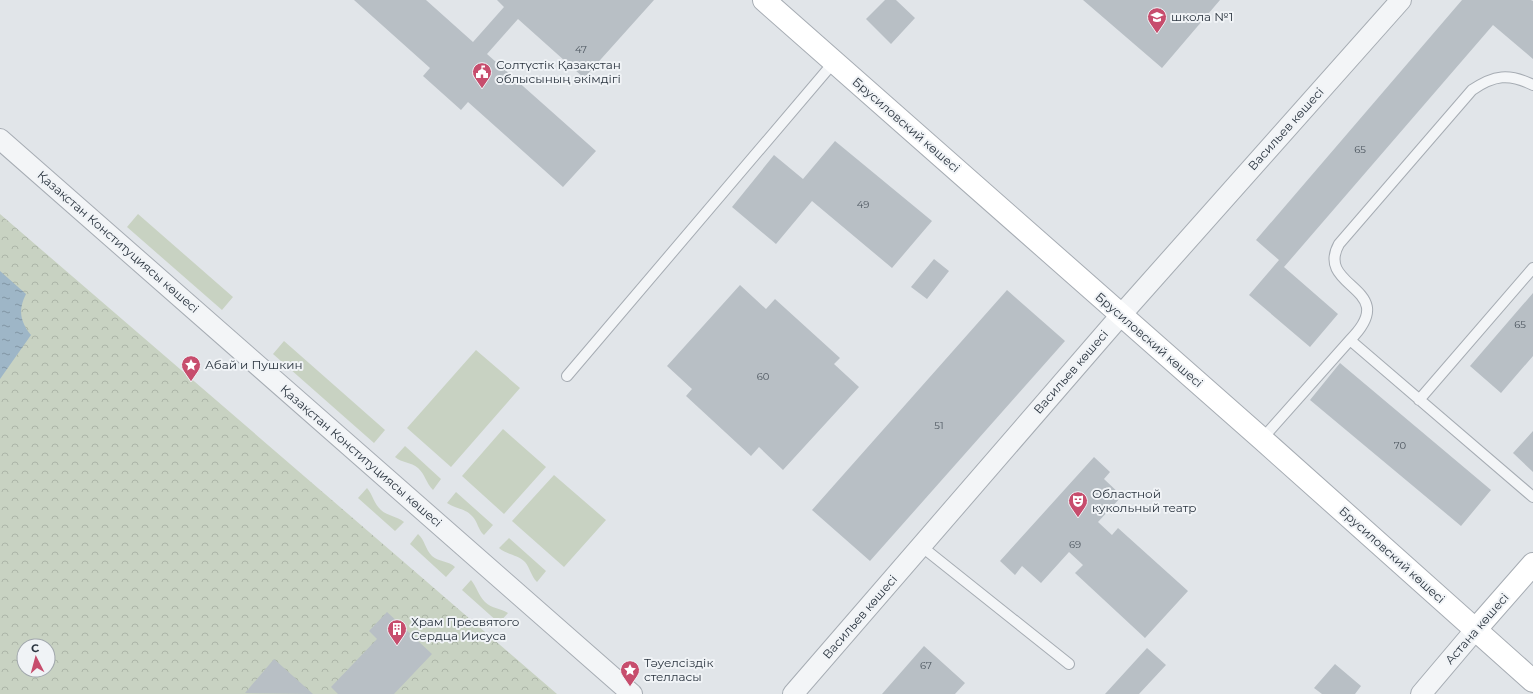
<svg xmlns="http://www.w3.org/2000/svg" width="1533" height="694" font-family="Montserrat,sans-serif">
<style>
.grass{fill:#c8d2c2}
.park{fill:url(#park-crowns);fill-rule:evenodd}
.water{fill:url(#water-ripples)}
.building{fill:#b8bfc5}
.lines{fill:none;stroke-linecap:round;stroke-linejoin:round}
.lane-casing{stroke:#a6acb3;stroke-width:12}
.street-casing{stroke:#a6acb3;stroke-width:22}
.secondary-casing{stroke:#a6acb3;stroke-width:24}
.lane{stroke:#f3f5f7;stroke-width:10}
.street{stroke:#f3f5f7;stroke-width:20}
.secondary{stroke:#fff;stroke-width:22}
.labels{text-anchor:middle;stroke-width:4;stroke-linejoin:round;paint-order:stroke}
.number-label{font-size:10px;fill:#4e5760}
.poi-label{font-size:12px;fill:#2a343f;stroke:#f0f3f6;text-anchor:start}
.street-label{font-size:12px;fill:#2a343f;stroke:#f0f3f6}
</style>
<defs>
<pattern id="park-crowns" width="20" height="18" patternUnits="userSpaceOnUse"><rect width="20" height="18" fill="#c8d2c2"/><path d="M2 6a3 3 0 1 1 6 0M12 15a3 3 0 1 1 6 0" fill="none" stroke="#acb5a8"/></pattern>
<pattern id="water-ripples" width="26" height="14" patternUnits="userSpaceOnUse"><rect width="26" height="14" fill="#9eb6c7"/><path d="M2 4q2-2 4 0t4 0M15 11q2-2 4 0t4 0" fill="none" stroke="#8195a3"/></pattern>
</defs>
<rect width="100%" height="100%" fill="#e1e5e9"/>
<path class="grass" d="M 138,214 L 233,297 L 222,310 L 127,227 Z
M 284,341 L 385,430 L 374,443 L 273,354 Z
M 476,350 L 520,388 L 451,467 L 407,428 Z
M 503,429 L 546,467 L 504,514 L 462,476 Z
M 405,446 L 441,479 L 433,490 C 426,483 425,474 418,468 C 411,462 402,463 395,457 Z
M 554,475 L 606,520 L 564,567 L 512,521 Z
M 367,488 C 373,495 374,504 381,510 C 387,516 397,516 404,522 L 395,531 L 358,498 Z
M 456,492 L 493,525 L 484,535 C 478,530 478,522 472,516 C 465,508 455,509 447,503 Z
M 418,534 C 425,540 425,549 432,556 C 439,562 449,561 455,567 L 446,577 L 410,544 Z
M 509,538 L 546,571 L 537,582 C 531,576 530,568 525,562 C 517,554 507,555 499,548 Z
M 471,580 C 477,587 478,595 485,602 C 492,609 501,608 508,613 L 499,623 L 462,590 Z"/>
<path class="park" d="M 0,214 L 557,694 L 0,694 ZM 24,646 L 48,646 L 48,670 L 24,670 Z"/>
<path class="water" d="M 0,271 L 26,294 C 18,310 20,321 31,335 L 0,379 Z"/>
<path class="building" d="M 354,0 L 426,0 L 473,42 L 504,7 L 497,0 L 654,0 L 584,78 L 518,19 L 487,54 L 596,151 L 563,187 L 468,102 L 461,110 L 423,76 L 430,68 Z
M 885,0 L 896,0 L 915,18 L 891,44 L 866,19 Z
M 1083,0 L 1220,0 L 1162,68 Z
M 1462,0 L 1531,0 L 1533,1 L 1533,59 L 1493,25 L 1284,267 L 1338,314 L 1310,347 L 1249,295 L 1279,260 L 1256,240 Z
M 835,141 L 932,221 L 892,268 L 812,201 L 776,244 L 732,207 L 774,155 L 803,179 Z
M 934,259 L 949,271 L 927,299 L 911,287 Z
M 740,285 L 766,309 L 775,299 L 840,358 L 834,364 L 859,387 L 783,470 L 759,447 L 751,456 L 686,396 L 692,389 L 667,366 Z
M 1007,290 L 1065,341 L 870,561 L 812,510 Z
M 1533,293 L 1533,356 L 1501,393 L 1470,366 Z
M 1340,363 L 1491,490 L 1461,526 L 1310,400 Z
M 1533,431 L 1533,472 L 1513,453 Z
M 1094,457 L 1110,472 L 1104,479 L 1122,496 L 1098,522 L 1112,535 L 1118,528 L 1188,591 L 1145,638 L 1075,573 L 1083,565 L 1069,552 L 1041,583 L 1022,566 L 1015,575 L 1000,561 Z
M 387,612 L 432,654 L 394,694 L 338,694 L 331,687 L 377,639 L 369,631 Z
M 924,646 L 965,683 L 955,694 L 882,694 Z
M 1147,648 L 1166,665 L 1139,694 L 1105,694 Z
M 274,659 L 313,694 L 245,693 Z
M 1335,664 L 1361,686 L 1355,694 L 1322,694 L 1314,688 Z"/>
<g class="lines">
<g class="lane-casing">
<path id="lane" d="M 1350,340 C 1403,287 1314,289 1339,244 L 1472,90 C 1494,75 1509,73 1533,85
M 567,376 L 834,62
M 1419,400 L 1533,268
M 1262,439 L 1350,340 L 1533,497
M 921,546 L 1069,664"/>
</g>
<g class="street-casing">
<path id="street" d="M 0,139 L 632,694
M 793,694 L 1121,315 L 1401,0
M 1421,694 L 1476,629"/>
</g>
<g class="secondary-casing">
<path id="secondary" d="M 764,0 L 1262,439 L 1533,681
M 1476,629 L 1533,564"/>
</g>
<use href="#lane" class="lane"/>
<use href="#street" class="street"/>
<use href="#secondary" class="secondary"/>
</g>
<defs>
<g id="school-pin" transform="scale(1)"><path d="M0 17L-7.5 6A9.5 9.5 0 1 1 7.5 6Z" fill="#c74d6d" stroke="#f0f3f6"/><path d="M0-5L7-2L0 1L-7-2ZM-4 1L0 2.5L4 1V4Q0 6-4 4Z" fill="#fff"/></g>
<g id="civic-pin" transform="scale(1)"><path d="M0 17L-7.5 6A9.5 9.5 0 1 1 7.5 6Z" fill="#c74d6d" stroke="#f0f3f6"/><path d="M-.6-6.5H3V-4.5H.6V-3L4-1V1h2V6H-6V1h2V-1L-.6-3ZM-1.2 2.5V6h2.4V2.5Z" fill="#fff"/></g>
<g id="sight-pin" transform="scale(1)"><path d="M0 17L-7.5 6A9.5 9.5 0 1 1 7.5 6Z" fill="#c74d6d" stroke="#f0f3f6"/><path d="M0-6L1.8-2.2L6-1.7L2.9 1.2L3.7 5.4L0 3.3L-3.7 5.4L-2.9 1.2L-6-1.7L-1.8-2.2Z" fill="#fff"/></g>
<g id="theatre-pin" transform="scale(1)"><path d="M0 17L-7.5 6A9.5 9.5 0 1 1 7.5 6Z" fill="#c74d6d" stroke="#f0f3f6"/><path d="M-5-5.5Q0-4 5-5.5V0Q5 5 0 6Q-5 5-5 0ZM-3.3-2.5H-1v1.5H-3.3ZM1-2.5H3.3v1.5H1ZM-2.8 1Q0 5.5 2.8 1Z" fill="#fff"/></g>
<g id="building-pin" transform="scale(1)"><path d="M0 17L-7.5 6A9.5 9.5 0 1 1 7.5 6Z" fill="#c74d6d" stroke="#f0f3f6"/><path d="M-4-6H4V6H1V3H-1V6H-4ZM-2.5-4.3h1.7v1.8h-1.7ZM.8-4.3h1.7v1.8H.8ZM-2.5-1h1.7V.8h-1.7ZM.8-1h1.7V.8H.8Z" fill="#fff"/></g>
</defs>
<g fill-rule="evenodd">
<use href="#school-pin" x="1157" y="17"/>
<use href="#civic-pin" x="482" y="72"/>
<use href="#sight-pin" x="191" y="365"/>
<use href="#theatre-pin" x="1078" y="501"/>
<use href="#building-pin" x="397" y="629"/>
<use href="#sight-pin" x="630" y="670"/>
</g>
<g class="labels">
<g class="number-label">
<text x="581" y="53">47</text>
<text x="1360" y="153">65</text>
<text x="863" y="208">49</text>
<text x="1520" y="328">65</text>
<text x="763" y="380">60</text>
<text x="939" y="429">51</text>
<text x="1400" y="449">70</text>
<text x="1075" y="548">69</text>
<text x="926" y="669">67</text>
</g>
<g class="poi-label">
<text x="1171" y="21">школа №1</text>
<text x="496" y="69">Солтүстік Қазақстан<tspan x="496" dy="14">облысының әкімдігі</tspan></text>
<text x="205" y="369">Абай и Пушкин</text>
<text x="1092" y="498">Областной<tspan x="1092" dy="14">кукольный театр</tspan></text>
<text x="411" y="626">Храм Пресвятого<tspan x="411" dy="14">Сердца Иисуса</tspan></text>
<text x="644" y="667">Тәуелсіздік<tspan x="644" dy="14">стелласы</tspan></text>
</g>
<g class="street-label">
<text transform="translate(906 125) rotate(41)" y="4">Брусиловский көшесі</text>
<text transform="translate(1286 129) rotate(-48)" y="4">Васильев көшесі</text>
<text transform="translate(118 242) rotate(41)" y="4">Қазақстан Конституциясы көшесі</text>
<text transform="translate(1149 340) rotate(41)" y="4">Брусиловский көшесі</text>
<text transform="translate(1071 372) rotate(-49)" y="4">Васильев көшесі</text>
<text transform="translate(361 456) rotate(41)" y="4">Қазақстан Конституциясы көшесі</text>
<text transform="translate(1392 555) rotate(42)" y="4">Брусиловский көшесі</text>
<text transform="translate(860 617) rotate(-49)" y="4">Васильев көшесі</text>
<text transform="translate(1477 629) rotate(-49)" y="4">Астана көшесі</text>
</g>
</g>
<g transform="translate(36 658) rotate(354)"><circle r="19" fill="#f0f3f6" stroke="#a1a7ad"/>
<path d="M0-3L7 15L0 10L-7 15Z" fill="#c74d6d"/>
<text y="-6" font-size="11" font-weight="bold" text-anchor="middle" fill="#2a343f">С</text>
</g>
</svg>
